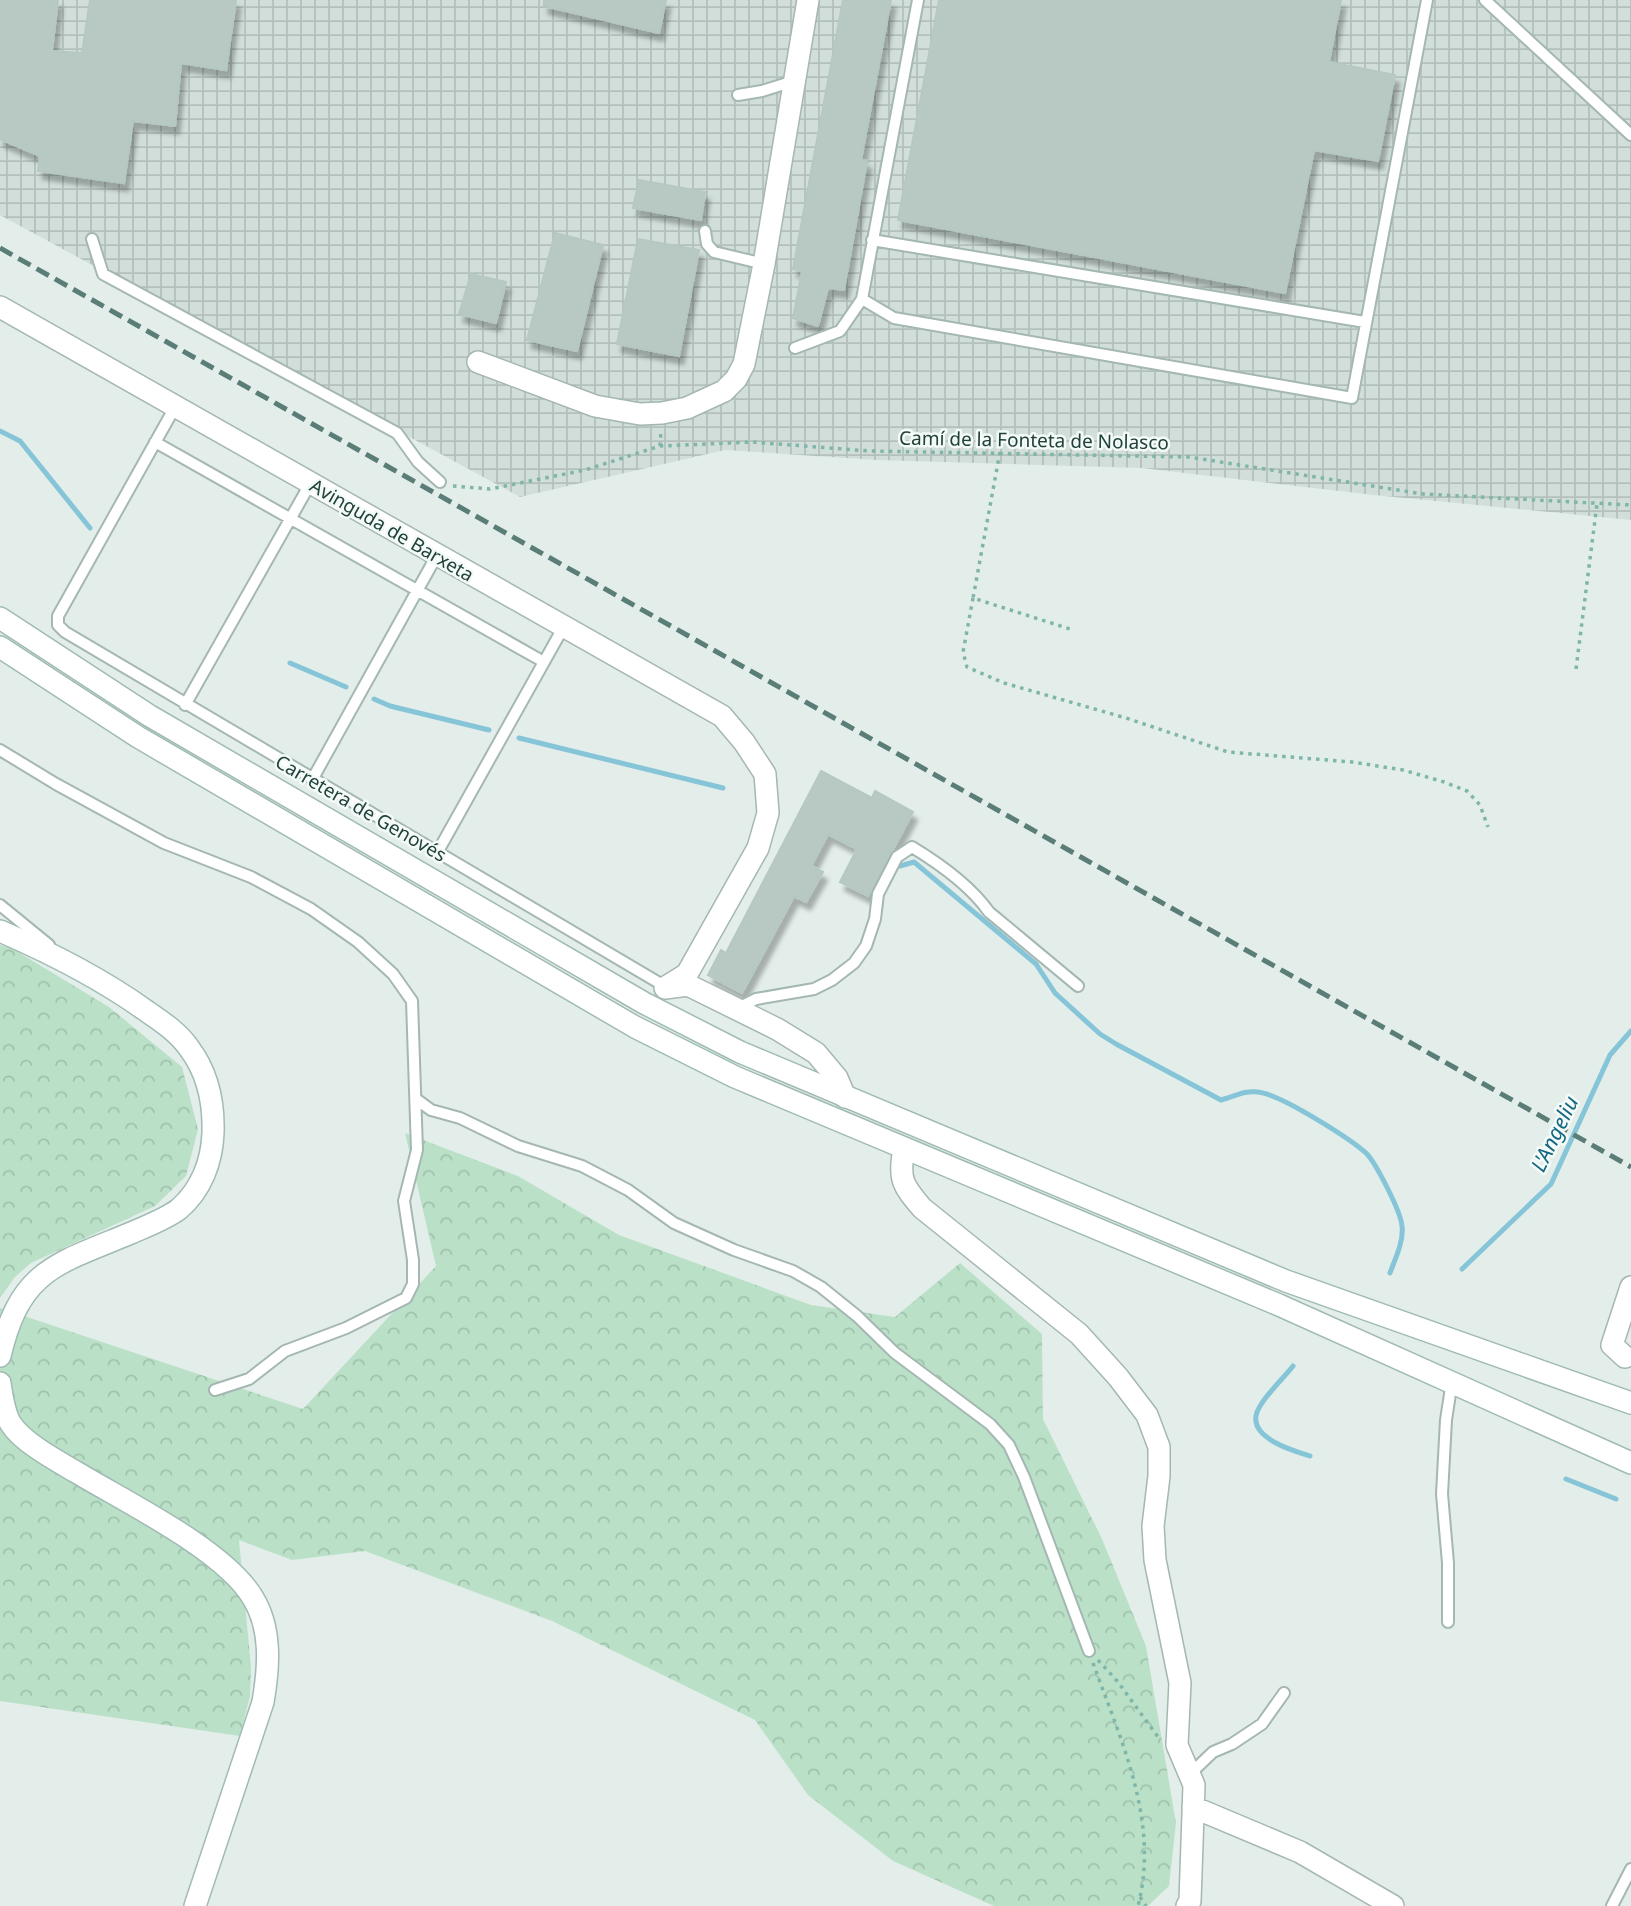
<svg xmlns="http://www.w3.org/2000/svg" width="1631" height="1906" font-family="'Noto Sans',sans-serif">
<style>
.industrial{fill:url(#industrial-grid)}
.forest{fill:url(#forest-crowns)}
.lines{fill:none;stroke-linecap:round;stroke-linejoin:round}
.stream{stroke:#86c4d8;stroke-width:5}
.building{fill:#b8c9c3;stroke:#b5c8c2;stroke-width:2;filter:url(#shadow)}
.service-casing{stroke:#a5b7b2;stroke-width:14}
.minor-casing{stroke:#a5b7b2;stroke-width:24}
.secondary-casing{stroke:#a0bbb4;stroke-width:24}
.path{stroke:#80b5a9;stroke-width:3.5;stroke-dasharray:3.5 5;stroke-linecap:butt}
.service{stroke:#fff;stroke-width:10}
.minor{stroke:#fff;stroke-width:21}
.secondary{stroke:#fff;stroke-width:21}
.rail{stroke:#5b7d77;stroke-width:5;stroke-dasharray:14 7;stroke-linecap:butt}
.labels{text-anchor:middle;stroke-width:5;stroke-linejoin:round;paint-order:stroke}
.street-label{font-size:19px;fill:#21413b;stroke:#f4faf7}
.water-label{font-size:21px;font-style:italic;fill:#156783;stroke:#f4faf7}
</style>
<defs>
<pattern id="industrial-grid" width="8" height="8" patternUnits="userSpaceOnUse" patternTransform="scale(1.75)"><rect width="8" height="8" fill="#d1ded9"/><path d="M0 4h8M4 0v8" fill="none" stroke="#b3c0bb"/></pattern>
<pattern id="forest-crowns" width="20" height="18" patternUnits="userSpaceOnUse" patternTransform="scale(1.75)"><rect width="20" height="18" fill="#bae1c8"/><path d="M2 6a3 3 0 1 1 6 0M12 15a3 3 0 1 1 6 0" fill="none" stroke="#a0c2ad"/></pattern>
<filter id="shadow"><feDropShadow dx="4.5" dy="8" stdDeviation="2" flood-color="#0004"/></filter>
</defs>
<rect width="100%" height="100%" fill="#e3eeea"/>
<path class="industrial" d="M 0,0 L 1631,0 L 1631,520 L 1374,495 L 1142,468 L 876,460 L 725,450 L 520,497 L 0,215 Z"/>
<path class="forest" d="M 0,945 L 13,949 L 109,1007 L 182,1067 L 198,1129 L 186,1176 L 155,1206 L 31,1263 L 15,1277 L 0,1298 Z
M 405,1133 L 518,1176 L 619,1235 L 811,1305 L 895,1317 L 960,1263 L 1042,1334 L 1043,1419 L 1102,1539 L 1146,1646 L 1176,1823 L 1169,1886 L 1148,1906 L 994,1906 L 893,1861 L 808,1795 L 755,1720 L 552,1621 L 365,1551 L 292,1560 L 239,1540 L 251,1667 L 250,1696 L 240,1736 L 0,1701 L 0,1308 L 303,1409 L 436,1266 Z"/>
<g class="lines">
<path class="stream" d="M 0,431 L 20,441 L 90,528
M 290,663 L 346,687
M 374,699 L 390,706 L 489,730
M 519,738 L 723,788
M 900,866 L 914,862 L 1036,964 L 1055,993 L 1100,1034 L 1116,1044 L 1221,1100 C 1234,1097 1244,1090 1258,1092 C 1280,1094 1349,1138 1366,1153 C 1376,1163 1401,1212 1402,1226 C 1404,1241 1395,1259 1390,1273
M 1462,1269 L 1551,1184 L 1610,1055 L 1631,1031
M 1293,1366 C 1284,1378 1258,1402 1256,1416 C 1252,1439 1294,1451 1310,1456
M 1566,1479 L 1616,1499"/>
</g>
<path class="building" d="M 0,0 L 58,0 L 52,51 L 82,53 L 90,0 L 236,0 L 226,70 L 181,63 L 175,126 L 133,121 L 124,183 L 38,171 L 40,156 L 0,139 Z
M 544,0 L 666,0 L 659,33 L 544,6 Z
M 843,0 L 891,0 L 861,160 L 867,161 L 844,290 L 828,288 L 818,326 L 793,318 L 802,271 L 793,269 Z
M 939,0 L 1341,0 L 1329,62 L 1395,75 L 1378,161 L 1314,150 L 1285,293 L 898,220 Z
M 639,180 L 705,192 L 701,220 L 633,208 Z
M 555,233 L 603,245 L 577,351 L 527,340 Z
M 638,239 L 699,250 L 679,356 L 617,344 Z
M 471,274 L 506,282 L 496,323 L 459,314 Z
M 821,771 L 872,798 L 875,791 L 913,812 L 868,896 L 840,882 L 857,849 L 828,834 L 811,866 L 823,872 L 806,902 L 794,896 L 742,993 L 708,975 L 721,950 L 726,953 Z"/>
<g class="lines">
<g class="service-casing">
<path id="service" d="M 1485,0 L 1631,135
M 738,95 L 762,91 L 794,81
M 705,231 L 707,244 L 714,252 L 764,264
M 92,239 L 103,274 L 397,433 L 418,462 L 440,482
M 872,240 L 1365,322
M 862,299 L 894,318 L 1352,398 L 1427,0
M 795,348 L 840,331 L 862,299 L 918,0
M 175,407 L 58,616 L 58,625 L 65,632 L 666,987
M 155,442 L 544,662
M 185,705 L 310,484
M 0,750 L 56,784 L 164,843 L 251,877 L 311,909 L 358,942 L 393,974 L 412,1001 L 417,1150 L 404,1201 L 413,1260 L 413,1284 L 406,1298 L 346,1328 L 285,1351 L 249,1379 L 215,1390
M 312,780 L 437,555
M 437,853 L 563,628
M 0,905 L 49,945
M 736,1009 L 756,999 L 814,989 L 832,980 L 854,963 L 866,946 L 875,919 L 878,894 L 897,857 L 912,847 C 940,864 970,885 989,912 L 1078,986
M 416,1099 L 431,1110 L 460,1118 L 518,1146 L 582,1166 L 628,1190 L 674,1223 L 734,1250 L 793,1271 L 821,1287 L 857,1316 L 895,1353 L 990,1424 L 1009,1445 L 1024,1477 L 1089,1651
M 1448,1622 L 1448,1563 L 1442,1494 L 1446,1420 L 1452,1381
M 1190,1774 L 1213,1752 L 1232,1744 L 1262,1724 L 1284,1693
M 1612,1906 L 1631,1869"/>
</g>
<g class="minor-casing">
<path id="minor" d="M 0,307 L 722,716 L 744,742 L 765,774 L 768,813 L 758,848 L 687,974 L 666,987
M 478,362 L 595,406 L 640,414 L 662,413 L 687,408 L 724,391 L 736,379 L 744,364 L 764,264 L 808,0
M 665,988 L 688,985 L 777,1029 L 816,1053 L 837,1078 L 845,1097
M 904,1149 C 898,1179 903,1186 922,1208 L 1079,1334 L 1118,1377 L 1147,1415 L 1159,1447 L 1159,1476 L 1153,1526 L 1155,1560 L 1180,1683 L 1177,1745 L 1194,1785 L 1190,1901 L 1187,1906
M 1625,1357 L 1612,1345 L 1631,1287
M 1193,1807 L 1300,1852 L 1393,1906"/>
</g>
<g class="secondary-casing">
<path id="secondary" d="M 0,618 L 150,716 L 644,1003 L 740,1052 L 1286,1281 L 1631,1403
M 0,647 L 138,737 L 635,1027 L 735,1077 L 1279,1305 L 1631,1463
M 0,931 C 51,953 100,978 145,1010 C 161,1021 178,1032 189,1048 C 208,1073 214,1103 213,1133 C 212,1162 201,1190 179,1209 C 166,1219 147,1226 131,1233 C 57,1264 20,1269 0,1356
M 0,1383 C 2,1396 4,1413 11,1424 C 22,1442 57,1461 76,1472 C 124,1501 225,1550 253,1598 C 272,1629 269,1667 263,1702 L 195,1906"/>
</g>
<path class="path" d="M 660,446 L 661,430
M 1000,452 L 973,598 L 1073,630
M 453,486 L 490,489 L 585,470 L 660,446 L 752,442 L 869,451 L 1189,457 L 1423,494 L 1631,505
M 973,598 L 963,652 L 967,667 L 1004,683 L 1126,718 L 1228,752 L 1352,762 L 1403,770 L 1444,782 L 1467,791 L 1480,805 L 1488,827
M 1576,669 L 1597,504
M 1098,1660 L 1118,1682 L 1158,1737
M 1093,1663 C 1121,1741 1160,1822 1138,1906
M 1140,1897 L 1146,1906"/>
<use href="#service" class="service"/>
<use href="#minor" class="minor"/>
<use href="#secondary" class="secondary"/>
<path class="rail" d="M 0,248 L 1631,1167"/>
</g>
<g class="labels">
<g class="street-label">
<text transform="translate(1034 440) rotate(1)" y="7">Camí de la Fonteta de Nolasco</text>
<text transform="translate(392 530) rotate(30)" y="7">Avinguda de Barxeta</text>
<text transform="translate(361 808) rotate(30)" y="7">Carretera de Genovés</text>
</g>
<g class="water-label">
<text transform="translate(1555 1134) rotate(-64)" y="7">L'Angeliu</text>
</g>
</g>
</svg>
